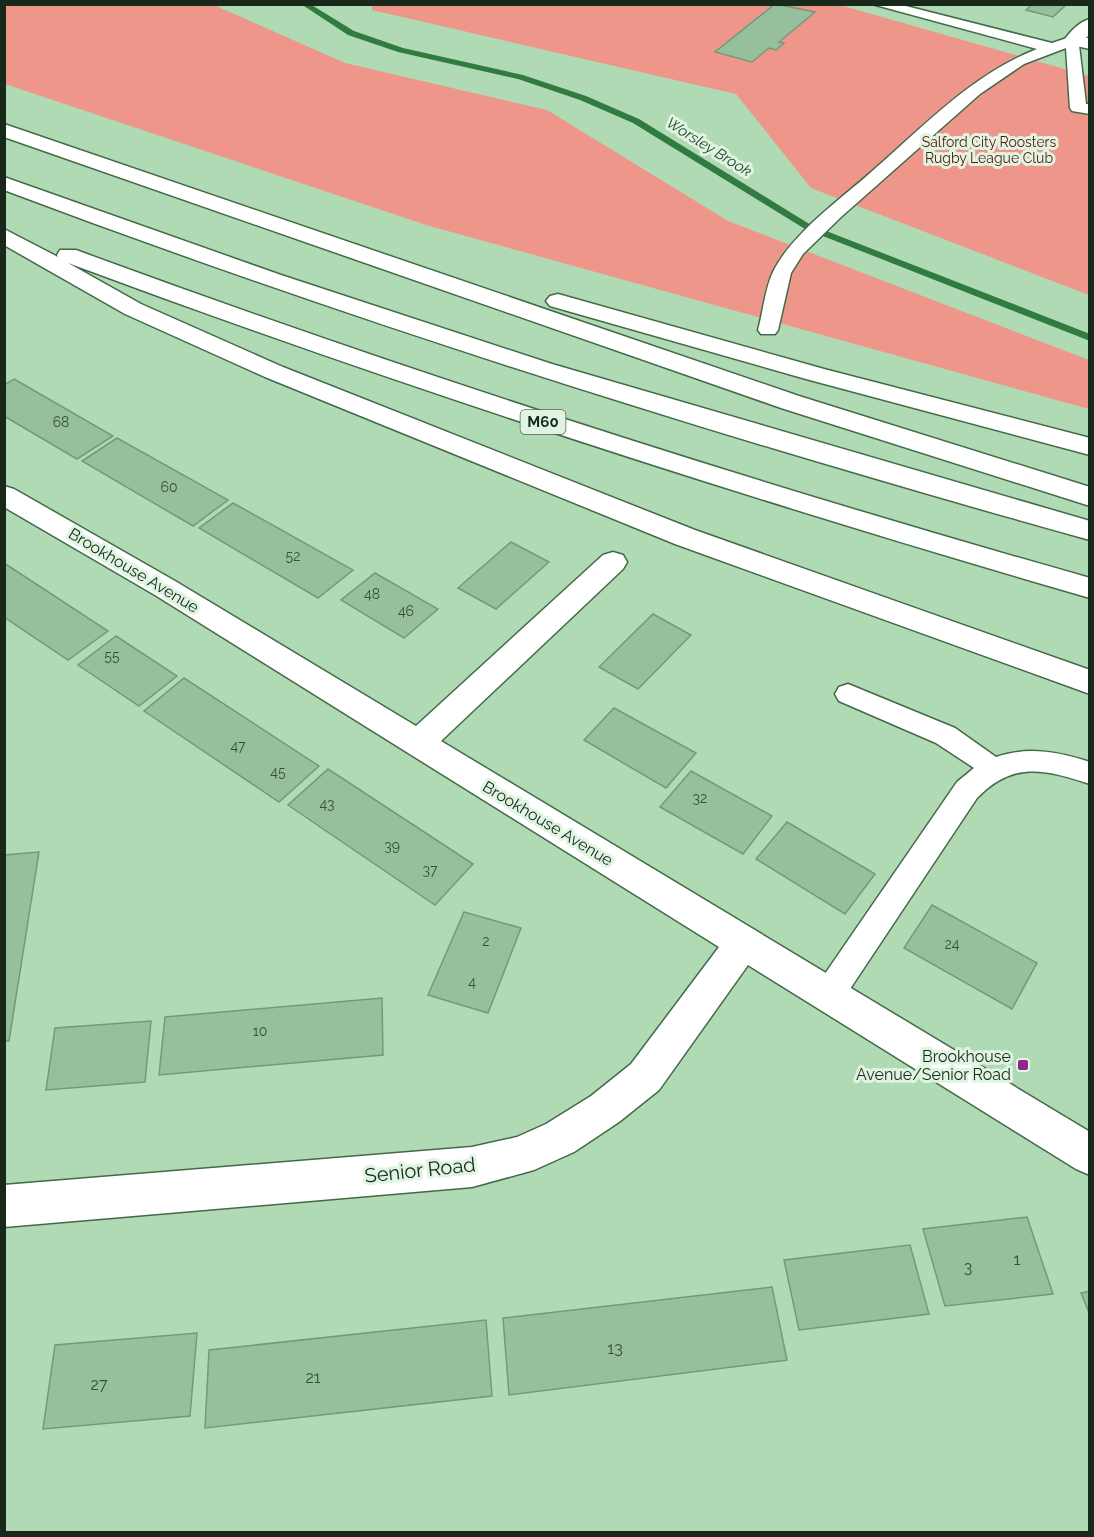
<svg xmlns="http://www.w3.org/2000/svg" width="1094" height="1537" font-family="Raleway,sans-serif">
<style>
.green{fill:#ef968a}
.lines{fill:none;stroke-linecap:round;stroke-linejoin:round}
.stream{fill:#317b41;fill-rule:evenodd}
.building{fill:#96c09b;stroke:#729a77;stroke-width:1.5}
.service-casing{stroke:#436948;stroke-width:3}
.minor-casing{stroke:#436948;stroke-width:3}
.motorway-casing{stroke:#436948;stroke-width:3}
.service{fill:#fff;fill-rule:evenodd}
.minor{fill:#fff;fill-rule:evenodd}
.motorway{fill:#fff;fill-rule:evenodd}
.poi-dot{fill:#8d268d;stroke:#dff4e1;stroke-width:2}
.labels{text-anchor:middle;stroke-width:6;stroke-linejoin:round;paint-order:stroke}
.far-park-label{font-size:14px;fill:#5d1410;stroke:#dff4e1}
.number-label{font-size:14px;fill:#384e3a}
.far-water-label{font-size:15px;font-style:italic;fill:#1e4525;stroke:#dff4e1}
.shield{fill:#dff4e1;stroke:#546556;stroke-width:1.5}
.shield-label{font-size:15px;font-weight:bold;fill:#18281a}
.street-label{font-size:16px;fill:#18281a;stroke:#dff4e1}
.poi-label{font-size:16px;fill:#18281a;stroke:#dff4e1;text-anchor:end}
.near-number-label{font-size:16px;fill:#384e3a}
.near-street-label{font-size:20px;fill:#18281a;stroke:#dff4e1}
</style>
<rect width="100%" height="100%" fill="#afdab4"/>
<path class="green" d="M 5,5 L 214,5 L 345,63 L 547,110 L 728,221 L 1089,360 L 1089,409 L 426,225 L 5,84 Z
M 372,5 L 840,5 L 1089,76 L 1089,295 L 811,188 L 736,94 L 372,10 Z"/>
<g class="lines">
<path class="stream" d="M 301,4 L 310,4 L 354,31 L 403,48 L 523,75 L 586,96 L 639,119 L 811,225 L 1090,334 L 1090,341 L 805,229 L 633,123 L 580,100 L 518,79 L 398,52 L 348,35 Z"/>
</g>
<path class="building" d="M 775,4 L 815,12 L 779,42 L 784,43 L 776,50 L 769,48 L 752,62 L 715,52 Z
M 1032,4 L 1067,4 L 1053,17 L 1026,10 Z
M 14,379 L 113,436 L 77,459 L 4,416 L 4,385 Z
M 117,438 L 228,500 L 193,526 L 82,461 Z
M 233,503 L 353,570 L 318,598 L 199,528 Z
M 511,542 L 549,562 L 496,609 L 458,588 Z
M 4,563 L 108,631 L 68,660 L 4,617 Z
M 375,573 L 438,609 L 404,638 L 341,600 Z
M 653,614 L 691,635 L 638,689 L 599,667 Z
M 116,636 L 177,676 L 139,706 L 78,665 Z
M 184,678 L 319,766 L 279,802 L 144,711 Z
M 614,708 L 696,753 L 666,788 L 584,740 Z
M 328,769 L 473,864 L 435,905 L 288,805 Z
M 691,771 L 772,816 L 743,854 L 660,807 Z
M 787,822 L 875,874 L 845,914 L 756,859 Z
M 39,852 L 9,1041 L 4,1041 L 4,855 Z
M 932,905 L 1037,963 L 1012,1009 L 904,948 Z
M 464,912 L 521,928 L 488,1013 L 428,995 Z
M 382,998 L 383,1055 L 159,1075 L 165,1017 Z
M 151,1021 L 145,1082 L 46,1090 L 55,1028 Z
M 1027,1217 L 1053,1294 L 945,1306 L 923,1229 Z
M 910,1245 L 929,1314 L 799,1330 L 784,1260 Z
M 772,1287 L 787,1360 L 509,1395 L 503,1318 Z
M 1090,1291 L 1090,1315 L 1081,1293 Z
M 486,1320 L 492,1396 L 205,1428 L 209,1350 Z
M 197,1333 L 190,1416 L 43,1429 L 55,1345 Z"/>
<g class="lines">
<g class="service-casing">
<path id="service" d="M 872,4 L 898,4 L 1052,43 L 1073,36 L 1078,37 L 1086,104 L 1090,104 L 1090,114 L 1072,111 L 1070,108 L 1066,48 L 1024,64 L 980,94 L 841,217 L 803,254 L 791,273 L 778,330 L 775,334 L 761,334 L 758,330 C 763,312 765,289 773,272 C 791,235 838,201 869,174 C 921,129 972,74 1037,49 Z
M 848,684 L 955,728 L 996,757 C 1027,746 1059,752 1090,762 L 1090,784 C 1044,769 1013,761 977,798 L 840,1004 L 829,1008 L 818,1004 L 814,994 L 818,984 L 957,782 L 974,768 L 936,743 L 839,701 L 835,694 L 839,687 Z"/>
</g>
<g class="minor-casing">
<path id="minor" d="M 1090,19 L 1090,34 L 1086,38 L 1090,38 L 1090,49 L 1067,44 L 1064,40 C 1070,32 1080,21 1090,19 Z
M 4,486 L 14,489 L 175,581 L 416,726 L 603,555 L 613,552 L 623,555 L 627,562 L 623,569 L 441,741 L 1090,1132 L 1090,1175 L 1076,1169 L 748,965 L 659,1090 L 619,1122 L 574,1152 L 534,1170 L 472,1187 L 4,1227 L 4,1185 L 472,1147 L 517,1137 L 546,1124 L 591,1096 L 631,1064 L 719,947 L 155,595 L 4,507 Z"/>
</g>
<g class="motorway-casing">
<path id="motorway" d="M 4,124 L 799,396 L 1090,487 L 1090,506 L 781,408 L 4,137 Z
M 4,177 L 281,275 L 552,364 L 1090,521 L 1090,540 C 723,438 360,324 4,190 Z
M 4,229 L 58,257 L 57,255 L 60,250 L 76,250 C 410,373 747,481 1090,578 L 1090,598 C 745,498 404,388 68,263 L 141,304 L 283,367 L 695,530 L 1090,670 L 1090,694 L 675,544 L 265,377 L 125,314 L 4,245 Z
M 558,294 L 824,369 L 1090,438 L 1090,455 L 806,379 L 550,306 L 546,301 L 550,296 Z"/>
</g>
<use href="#service" class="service"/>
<use href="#minor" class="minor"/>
<use href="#motorway" class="motorway"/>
</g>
<rect class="poi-dot" x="1017" y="1059" width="12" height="12" rx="3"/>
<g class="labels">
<g class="far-park-label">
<text x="989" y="147">Salford City Roosters<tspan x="989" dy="16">Rugby League Club</tspan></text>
</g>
<g class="number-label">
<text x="61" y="427">68</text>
<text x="169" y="492">60</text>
<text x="293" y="561">52</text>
<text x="372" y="599">48</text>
<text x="406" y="616">46</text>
<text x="112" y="661">55</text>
<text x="238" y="751">47</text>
<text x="278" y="777">45</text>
<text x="700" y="803">32</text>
<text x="327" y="809">43</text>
<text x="392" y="851">39</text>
<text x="430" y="875">37</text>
<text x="486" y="946">2</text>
<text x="952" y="949">24</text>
<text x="472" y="987">4</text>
<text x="260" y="1036">10</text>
</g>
<g class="far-water-label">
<text transform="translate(709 147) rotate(32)" y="5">Worsley Brook</text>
</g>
<rect class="shield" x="520.5" y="410" width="45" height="24" rx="4.5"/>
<g class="shield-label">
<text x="543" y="427">M60</text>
</g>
<g class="street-label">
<text transform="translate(134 570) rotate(31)" y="6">Brookhouse Avenue</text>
<text transform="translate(548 823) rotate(31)" y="6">Brookhouse Avenue</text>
</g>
<g class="poi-label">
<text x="1011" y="1062">Brookhouse<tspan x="1011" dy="18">Avenue/Senior Road</tspan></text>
</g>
<g class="near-number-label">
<text x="1017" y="1265">1</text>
<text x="968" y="1273">3</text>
<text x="615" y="1354">13</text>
<text x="313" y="1383">21</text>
<text x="99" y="1390">27</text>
</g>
<g class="near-street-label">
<text transform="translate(420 1170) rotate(-6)" y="7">Senior Road</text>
</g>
</g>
<rect width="1094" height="1537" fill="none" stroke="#18281a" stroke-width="12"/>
</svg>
